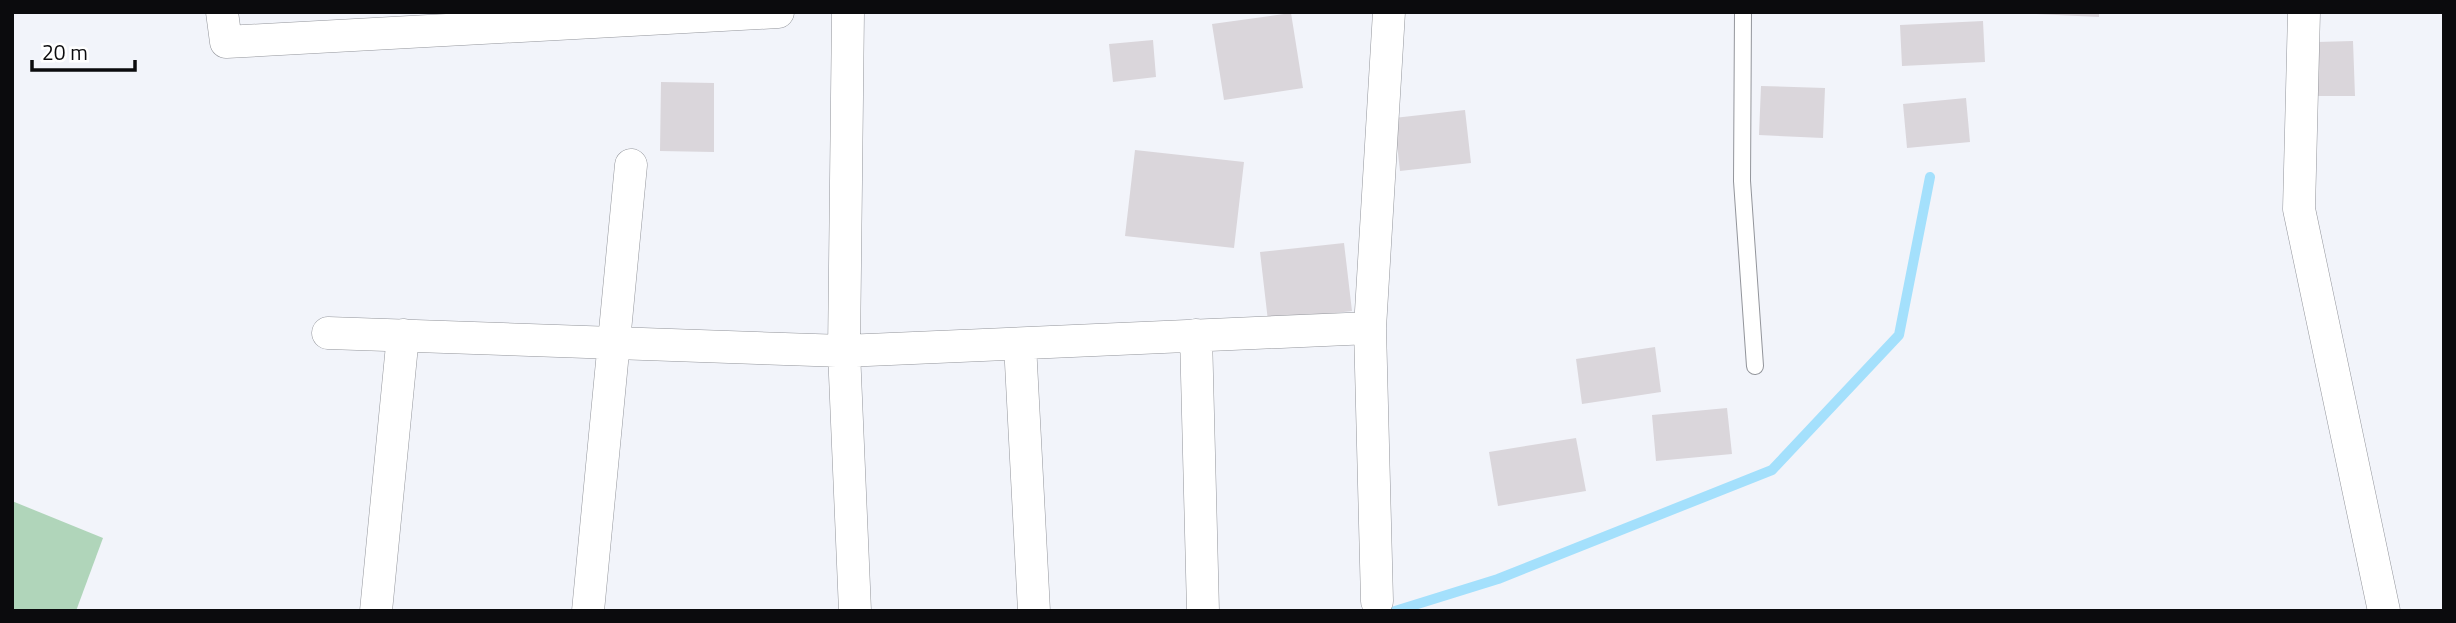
<svg xmlns="http://www.w3.org/2000/svg" width="2456" height="623" font-family="'Titillium Web',sans-serif">
<style>
.green{fill:#b0d5ba}
.lines{fill:none;stroke-linecap:round;stroke-linejoin:round}
.stream{stroke:#a4e0fc;stroke-width:10}
.building{fill:#dad6db}
.lane-casing{stroke:#93959b;stroke-width:18}
.street-casing{stroke:#93959b;stroke-width:33}
.lane{stroke:#fff;stroke-width:16}
.street{stroke:#fff;stroke-width:32}
</style>
<rect width="100%" height="100%" fill="#f2f4fa"/>
<path class="green" d="M 12,501 L 103,538 L 76,611 L 12,611 Z"/>
<g class="lines">
<path class="stream" d="M 1395,611 L 1498,579 L 1772,470 L 1899,335 L 1930,177"/>
</g>
<path class="building" d="M 2036,12 L 2099,12 L 2099,17 L 2036,14 Z
M 1291,13 L 1303,88 L 1224,100 L 1212,24 Z
M 1983,21 L 1985,62 L 1902,66 L 1900,25 Z
M 1153,40 L 1156,77 L 1113,82 L 1109,44 Z
M 2353,41 L 2355,96 L 2318,96 L 2317,42 Z
M 661,82 L 714,83 L 714,152 L 660,151 Z
M 1761,86 L 1825,88 L 1823,138 L 1759,135 Z
M 1966,98 L 1970,142 L 1907,148 L 1903,104 Z
M 1465,110 L 1471,163 L 1400,171 L 1394,118 Z
M 1135,150 L 1244,162 L 1234,248 L 1125,236 Z
M 1344,243 L 1352,311 L 1268,321 L 1260,252 Z
M 1655,347 L 1661,392 L 1582,404 L 1576,359 Z
M 1727,408 L 1732,454 L 1656,461 L 1652,415 Z
M 1576,438 L 1586,491 L 1498,506 L 1489,452 Z"/>
<g class="lines">
<g class="lane-casing">
<path id="lane" d="M 1743,12 L 1742,181 L 1755,366"/>
</g>
<g class="street-casing">
<path id="street" d="M 222,12 L 226,42 L 778,12
M 848,12 L 844,351 L 855,611
M 2304,12 L 2299,209 L 2384,611
M 328,333 L 844,351 L 1370,328
M 1196,335 L 1203,611
M 1020,344 L 1034,611
M 1377,601 L 1370,328 L 1389,12
M 376,611 L 403,335
M 588,611 L 631,165"/>
</g>
<use href="#lane" class="lane"/>
<use href="#street" class="street"/>
</g>
<rect width="2456" height="623" fill="none" stroke="#0b0b0d" stroke-width="28"/>
<path d="M32 60v10h103v-10" fill="none" stroke="#0b0b0d" stroke-width="3.5"/>
<text x="42" y="60" font-size="21" fill="#0b0b0d" stroke="#ffffff" stroke-width="5" paint-order="stroke">20 m</text>
</svg>
